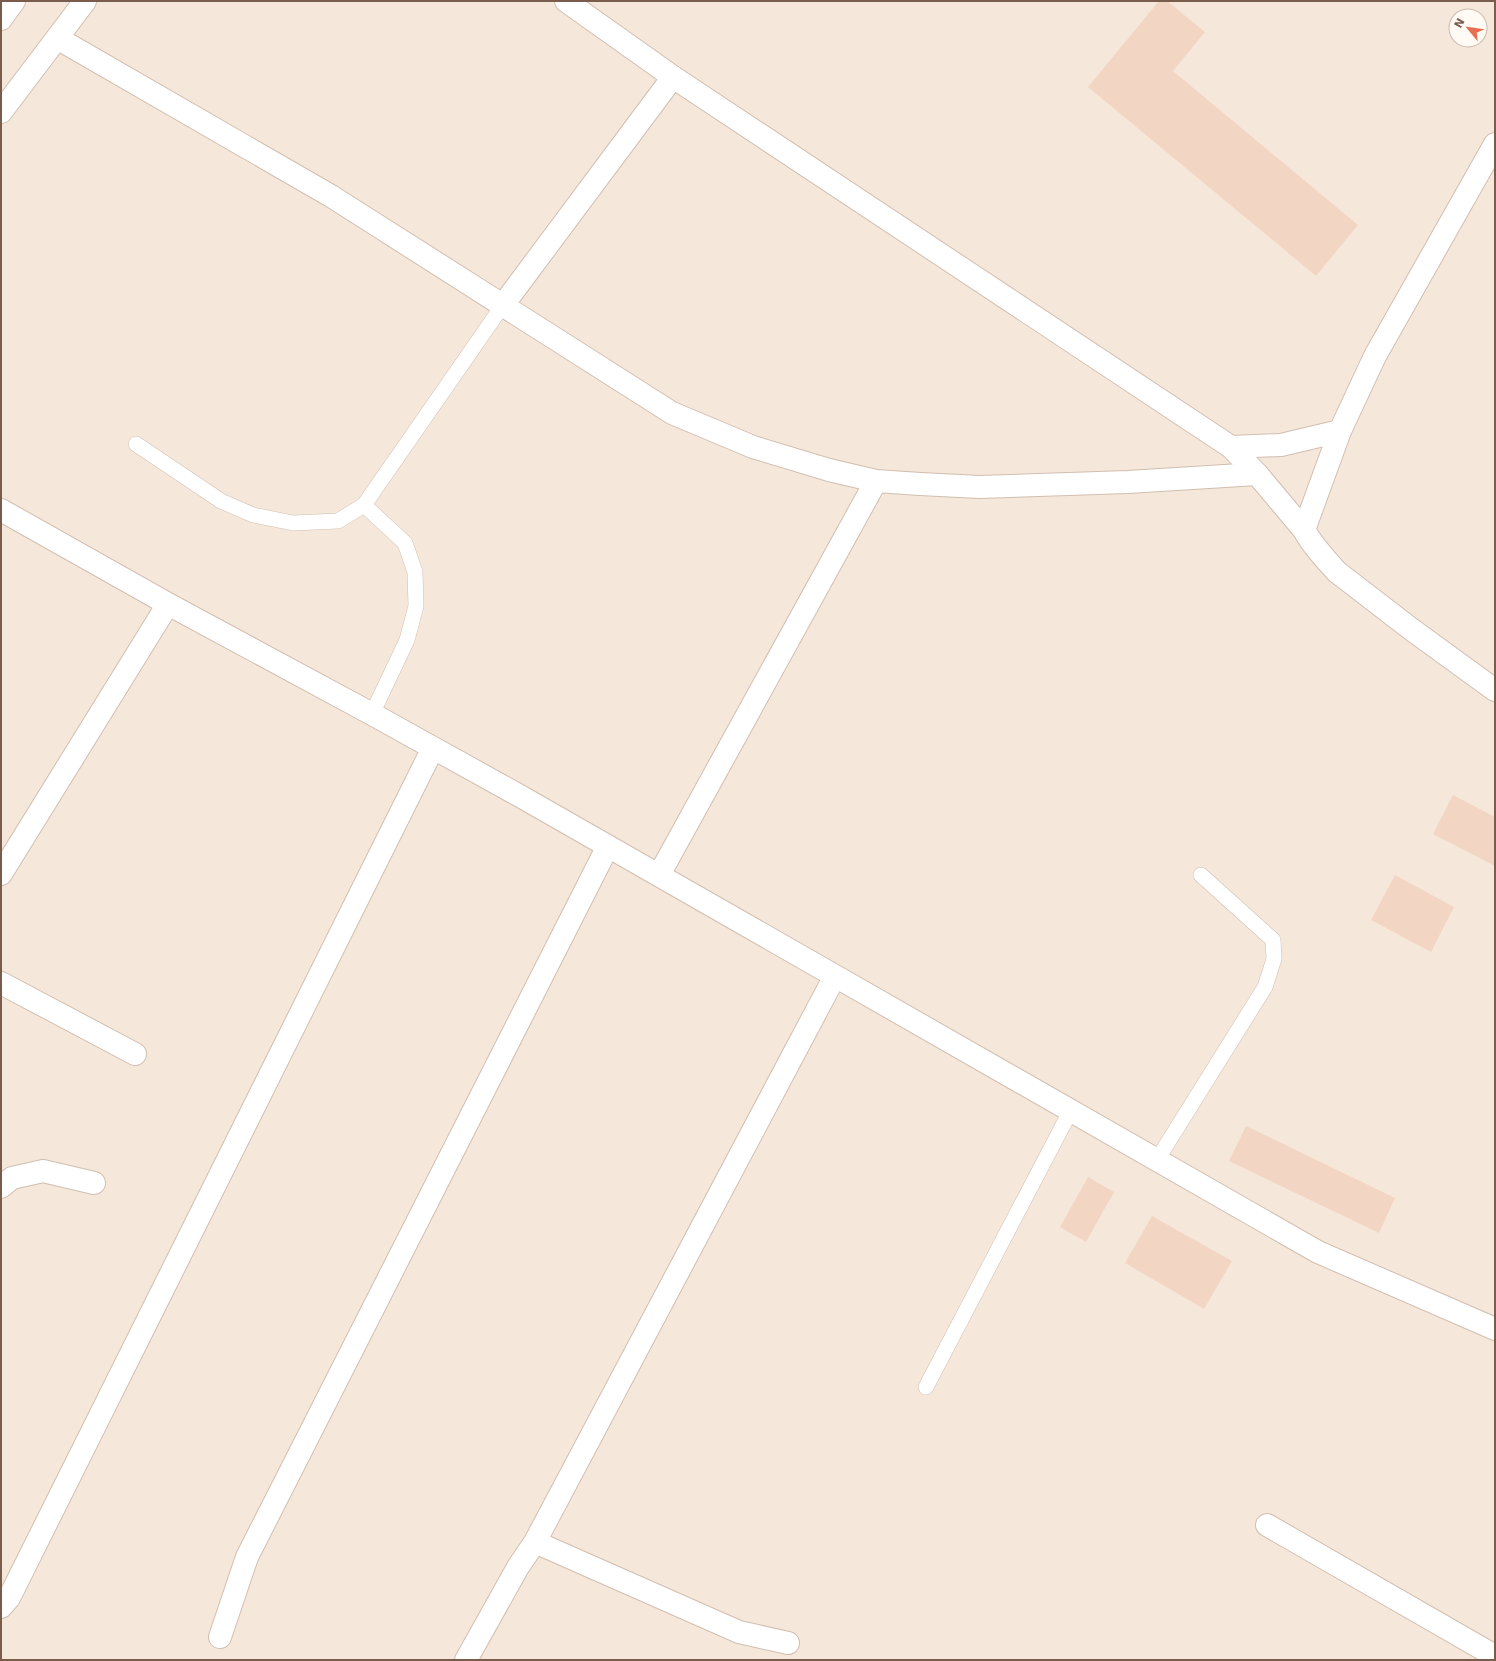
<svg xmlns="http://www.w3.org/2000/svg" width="1496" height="1661" font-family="'DejaVu Sans',sans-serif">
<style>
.residential{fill:#f5e8da;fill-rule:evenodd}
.building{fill:#f3d5c3}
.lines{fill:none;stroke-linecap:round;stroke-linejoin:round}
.service-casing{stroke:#d1beb0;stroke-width:16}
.minor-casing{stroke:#d1beb0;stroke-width:24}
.tertiary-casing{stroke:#d1beb0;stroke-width:24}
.service{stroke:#fff;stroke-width:15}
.minor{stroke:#fff;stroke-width:22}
.tertiary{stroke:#fff;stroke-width:22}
</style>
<rect width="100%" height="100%" fill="#fdf6ec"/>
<path class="residential" d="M 1,1 L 1495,1 L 1495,1660 L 1,1660 ZM 1456,16 L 1480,16 L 1480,40 L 1456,40 Z"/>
<path class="building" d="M 1159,1 L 1167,1 L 1205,32 L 1173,71 L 1358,225 L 1316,276 L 1088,87 Z
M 1453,795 L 1495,817 L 1495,866 L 1433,834 Z
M 1395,875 L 1454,907 L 1431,952 L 1371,920 Z
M 1246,1126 L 1395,1198 L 1379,1233 L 1229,1161 Z
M 1088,1177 L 1114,1192 L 1086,1242 L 1060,1227 Z
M 1152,1216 L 1232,1261 L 1204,1309 L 1125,1263 Z"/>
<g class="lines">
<g class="service-casing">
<path id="service" d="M 136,444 L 221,501 L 253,515 L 293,523 L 338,521 L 364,505 L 503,305
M 364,505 L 405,543 L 415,572 L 416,606 L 407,640 L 372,714
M 1157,1160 L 1265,987 L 1274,959 L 1273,940 L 1201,875
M 926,1387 L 1071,1110"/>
</g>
<g class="minor-casing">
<path id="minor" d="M 1,19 L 14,1
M 57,38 L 331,196 L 672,413 L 753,447 L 829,470 L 876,481 L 920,484 L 980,487 L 1128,482 L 1257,474
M 1,112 L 85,1
M 503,305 L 673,77
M 1,510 L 168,604 L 372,714 L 520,796 L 1318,1252 L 1495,1329
M 1,874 L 168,604
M 659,875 L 876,481
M 1,983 L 135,1054
M 1,1187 L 12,1178 L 43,1171 L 94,1183
M 1267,1525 L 1495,1656
M 535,1542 L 739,1632 L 788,1643
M 1,1607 L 9,1598 L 433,748
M 220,1637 L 247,1557 L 608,846
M 466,1660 L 518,1567 L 535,1542 L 835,976"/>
</g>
<g class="tertiary-casing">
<path id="tertiary" d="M 566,1 L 673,77 L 1231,447 L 1257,474 L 1304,530 C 1313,546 1325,559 1337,572 L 1411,629 L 1495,690
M 1231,447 L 1281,445 L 1340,431
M 1304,530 L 1340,431 L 1375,356 L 1495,144"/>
</g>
<use href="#service" class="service"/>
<use href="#minor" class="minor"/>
<use href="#tertiary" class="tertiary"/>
</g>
<rect width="1496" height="1661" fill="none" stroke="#7a5c4d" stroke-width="4"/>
<g transform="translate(1468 28) rotate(299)"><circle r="19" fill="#fffaf3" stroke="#cabbb1"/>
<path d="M0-3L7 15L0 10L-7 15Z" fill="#e76f51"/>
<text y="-6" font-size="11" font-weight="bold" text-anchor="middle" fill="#7a5c4d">N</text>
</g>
</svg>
